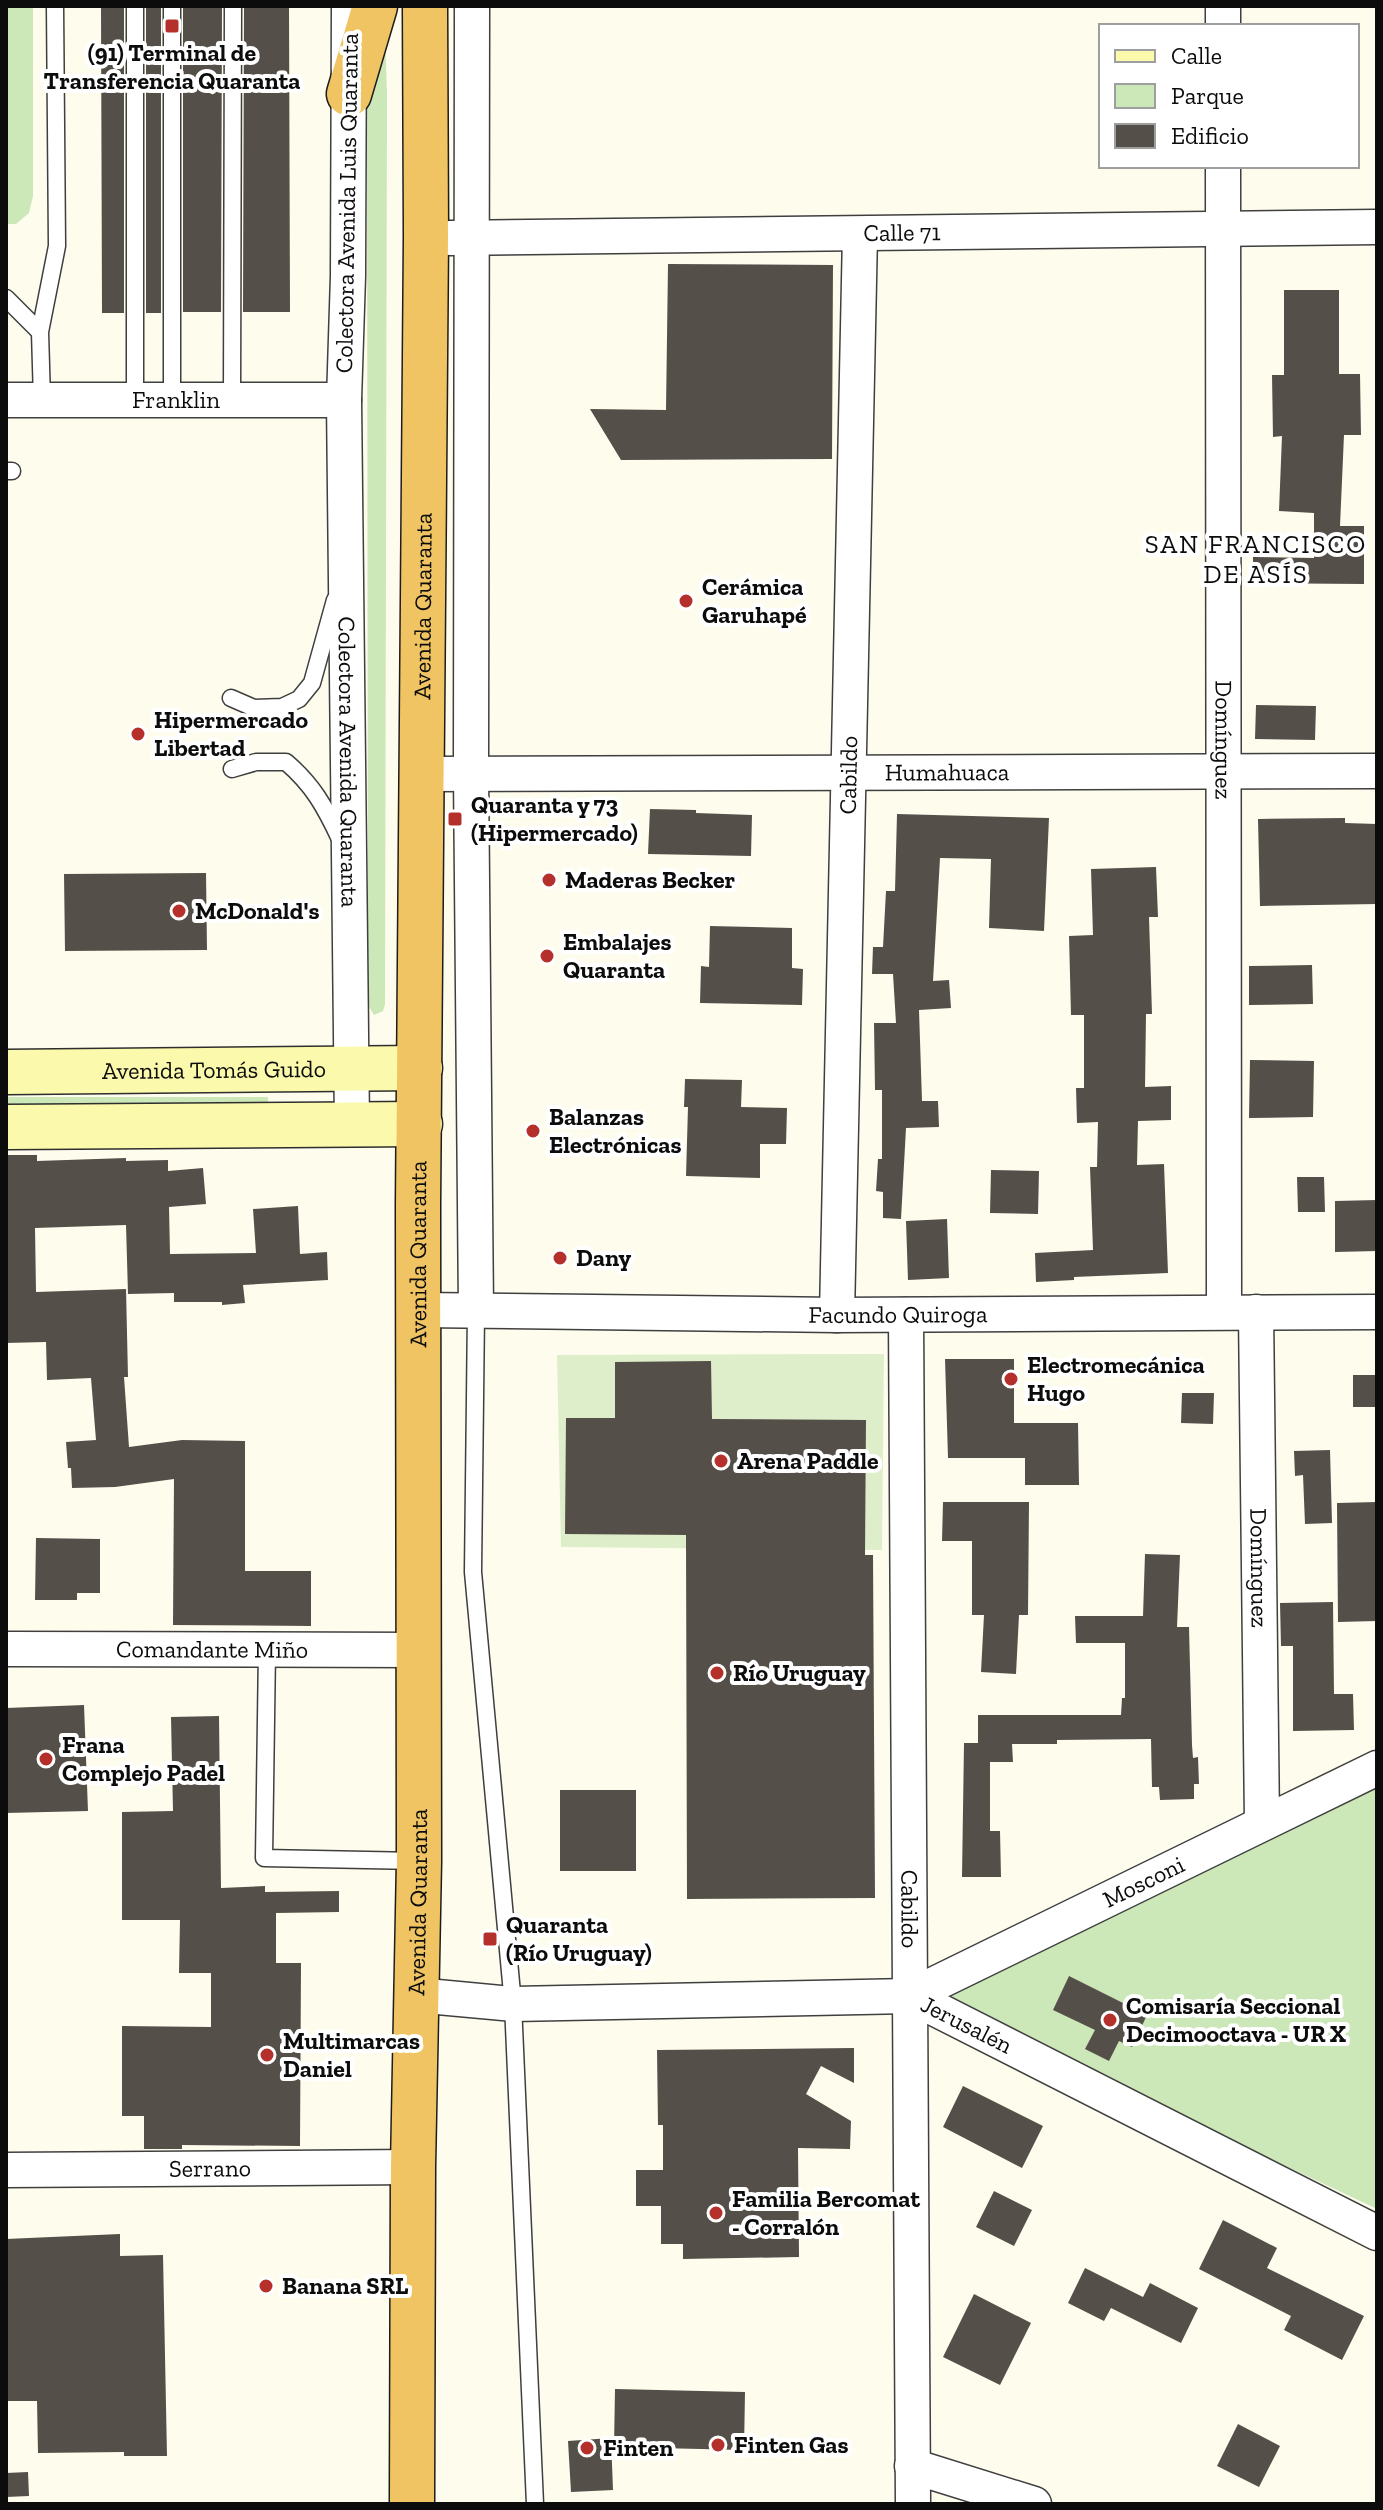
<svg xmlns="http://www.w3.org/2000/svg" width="1383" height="2510" font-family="'Zilla Slab',serif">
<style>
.green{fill:#cce7b8}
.pitch{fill:#deeeca}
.building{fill:#554f49}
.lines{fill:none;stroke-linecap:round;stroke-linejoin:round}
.service-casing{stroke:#3f3f3f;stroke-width:19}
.minor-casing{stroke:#3f3f3f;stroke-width:37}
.secondary-casing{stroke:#2e2e2e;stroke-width:47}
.trunk-casing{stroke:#1d1d1d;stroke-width:47}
.service{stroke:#fff;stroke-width:16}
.minor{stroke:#fff;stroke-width:34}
.secondary{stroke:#fbf9ab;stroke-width:44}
.trunk{stroke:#f0c462;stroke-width:44}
.poi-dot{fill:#b6302b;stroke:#fff;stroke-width:3}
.labels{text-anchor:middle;stroke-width:8;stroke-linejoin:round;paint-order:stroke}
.poi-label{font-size:24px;font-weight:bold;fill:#0c0c0c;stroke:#fff;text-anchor:start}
.street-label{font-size:24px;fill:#0c0c0c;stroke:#fff}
.neighbourhood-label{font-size:26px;letter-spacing:2px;fill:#0c0c0c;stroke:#fff}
</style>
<rect width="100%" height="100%" fill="#fefced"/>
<path class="green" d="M 6,6 L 33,6 L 33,196 L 29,213 L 16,224 L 6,224 Z
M 384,6 L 387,94 L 385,1004 L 383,1011 L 374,1015 L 368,1005 L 367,95 Z
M 6,1097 L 268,1097 L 268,1118 L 6,1119 Z
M 1377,1778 L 1377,2209 L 921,1994 Z"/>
<path class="pitch" d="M 884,1354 L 882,1550 L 561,1547 L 557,1355 Z"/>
<path class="building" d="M 101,6 L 124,6 L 124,313 L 102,313 Z
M 146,6 L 161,6 L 161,313 L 146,313 Z
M 183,6 L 222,6 L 221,312 L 183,312 Z
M 244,6 L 289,6 L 290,312 L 243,312 Z
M 668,264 L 833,265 L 832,459 L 621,460 L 590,409 L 666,410 Z
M 1284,290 L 1339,290 L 1339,374 L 1360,374 L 1361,435 L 1344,435 L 1340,526 L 1364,526 L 1364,584 L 1253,583 L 1253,557 L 1314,558 L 1314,513 L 1279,511 L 1282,436 L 1273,437 L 1272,375 L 1284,375 Z
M 1256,705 L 1316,706 L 1315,740 L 1255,739 Z
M 650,809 L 696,810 L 696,813 L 752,815 L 751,856 L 648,854 Z
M 897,814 L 1049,818 L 1044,931 L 989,928 L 991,859 L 940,858 L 933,981 L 949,980 L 951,1008 L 919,1010 L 922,1101 L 938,1101 L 939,1127 L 906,1128 L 901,1219 L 883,1218 L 883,1192 L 876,1191 L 878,1159 L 882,1159 L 882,1090 L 875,1090 L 874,1023 L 896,1023 L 893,974 L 872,974 L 873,947 L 883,947 L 886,891 L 895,891 Z
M 1345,818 L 1345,823 L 1377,824 L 1377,904 L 1260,906 L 1258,819 Z
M 1156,867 L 1158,917 L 1149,917 L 1152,1014 L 1146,1014 L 1145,1087 L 1171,1086 L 1171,1120 L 1138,1121 L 1137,1165 L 1164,1164 L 1168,1273 L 1074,1277 L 1074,1280 L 1036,1282 L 1035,1253 L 1093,1250 L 1090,1167 L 1097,1167 L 1098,1122 L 1077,1123 L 1076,1088 L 1084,1088 L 1084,1015 L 1071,1015 L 1069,936 L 1093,935 L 1091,869 Z
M 206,873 L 207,950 L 65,951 L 64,874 Z
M 710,926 L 792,928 L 792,968 L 803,969 L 802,1005 L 700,1003 L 701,966 L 709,967 Z
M 1312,965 L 1313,1004 L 1249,1005 L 1249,966 Z
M 1250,1060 L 1314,1061 L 1313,1117 L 1249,1118 Z
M 685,1079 L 742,1080 L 741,1107 L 787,1108 L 786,1144 L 760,1144 L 760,1178 L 686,1176 L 688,1107 L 684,1107 Z
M 6,1155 L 37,1155 L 37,1161 L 126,1158 L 126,1161 L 168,1160 L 168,1171 L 203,1168 L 206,1204 L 169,1207 L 170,1254 L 256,1253 L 253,1209 L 298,1206 L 300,1254 L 327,1252 L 328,1280 L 243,1285 L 245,1303 L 222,1305 L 222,1302 L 174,1302 L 174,1293 L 128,1294 L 126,1225 L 35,1228 L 36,1292 L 126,1289 L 128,1377 L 124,1377 L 129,1447 L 182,1440 L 245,1441 L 245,1571 L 311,1571 L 311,1626 L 173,1625 L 174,1479 L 115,1487 L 72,1488 L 71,1468 L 68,1468 L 66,1442 L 96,1440 L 91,1378 L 47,1380 L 46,1342 L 6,1343 Z
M 991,1170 L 1039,1171 L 1038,1214 L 990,1213 Z
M 1297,1177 L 1324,1177 L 1325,1212 L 1298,1212 Z
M 1377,1200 L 1377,1251 L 1335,1252 L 1335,1201 Z
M 947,1219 L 949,1278 L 908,1280 L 906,1221 Z
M 945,1359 L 1014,1359 L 1014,1423 L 1078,1423 L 1079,1485 L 1025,1485 L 1025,1458 L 948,1458 Z
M 711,1361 L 712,1419 L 866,1420 L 865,1555 L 873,1555 L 875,1898 L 687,1899 L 686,1535 L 565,1534 L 566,1418 L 615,1418 L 615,1362 Z
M 1353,1375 L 1377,1375 L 1377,1407 L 1353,1407 Z
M 1182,1393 L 1214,1393 L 1213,1424 L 1181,1423 Z
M 1330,1450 L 1332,1523 L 1305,1524 L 1303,1475 L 1295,1476 L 1294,1451 Z
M 943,1502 L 1029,1502 L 1028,1615 L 1019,1615 L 1016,1674 L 981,1672 L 984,1615 L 972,1615 L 972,1541 L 942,1541 Z
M 1377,1502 L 1377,1621 L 1338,1622 L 1337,1503 Z
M 36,1538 L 100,1539 L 100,1593 L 77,1593 L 77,1600 L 35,1600 Z
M 1145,1554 L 1180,1555 L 1177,1627 L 1189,1627 L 1192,1745 L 1193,1758 L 1198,1757 L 1199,1784 L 1194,1784 L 1194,1799 L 1160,1800 L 1159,1787 L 1152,1787 L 1151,1739 L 1057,1740 L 1057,1744 L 1012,1744 L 1013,1762 L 990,1762 L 990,1831 L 1000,1831 L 1001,1877 L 962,1877 L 964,1743 L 978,1743 L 978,1715 L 1121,1715 L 1122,1698 L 1125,1698 L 1125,1643 L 1076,1643 L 1075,1616 L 1143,1616 Z
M 1333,1602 L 1334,1694 L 1353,1694 L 1354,1730 L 1293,1731 L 1293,1646 L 1281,1646 L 1280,1603 Z
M 84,1705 L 88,1811 L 6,1813 L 6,1708 Z
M 219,1716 L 221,1888 L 265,1886 L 265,1892 L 339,1891 L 339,1912 L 276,1913 L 276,1963 L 301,1963 L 300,2146 L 182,2145 L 182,2149 L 144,2149 L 144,2116 L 122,2116 L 122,2026 L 211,2027 L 211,1973 L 179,1973 L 180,1920 L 122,1920 L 122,1812 L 173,1811 L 171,1717 Z
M 560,1790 L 636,1790 L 636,1871 L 560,1871 Z
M 1069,1976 L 1147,2015 L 1132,2047 L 1119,2041 L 1109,2061 L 1085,2049 L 1095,2030 L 1053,2010 Z
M 854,2048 L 854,2083 L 821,2066 L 806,2094 L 851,2121 L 850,2149 L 798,2148 L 799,2257 L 683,2259 L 683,2244 L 661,2244 L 661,2206 L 636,2206 L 636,2170 L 663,2170 L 663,2125 L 658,2125 L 657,2050 Z
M 963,2086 L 1043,2126 L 1022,2168 L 943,2127 Z
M 994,2191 L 1032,2210 L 1014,2246 L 976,2227 Z
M 1223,2220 L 1277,2248 L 1267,2268 L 1364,2316 L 1342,2360 L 1284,2330 L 1291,2316 L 1199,2269 Z
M 120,2234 L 120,2256 L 163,2255 L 167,2456 L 124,2456 L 124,2452 L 38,2453 L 37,2401 L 6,2401 L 6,2239 Z
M 1085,2268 L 1143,2297 L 1150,2283 L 1198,2308 L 1181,2343 L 1111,2308 L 1104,2321 L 1068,2303 Z
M 974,2294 L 1031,2323 L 1000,2385 L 943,2357 Z
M 615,2389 L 745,2392 L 744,2450 L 614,2447 Z
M 1238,2424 L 1280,2446 L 1259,2487 L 1217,2466 Z
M 611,2438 L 613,2490 L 571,2492 L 568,2441 Z
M 28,2472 L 29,2496 L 6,2497 L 6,2473 Z"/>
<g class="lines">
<g class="service-casing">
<path id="service" d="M 135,6 L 135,400
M 6,298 L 40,332
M 42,400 L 40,332 L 57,246 L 55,6
M 172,400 L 172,6
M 232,400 L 233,6
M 6,471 L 12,471
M 231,698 L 254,708 L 282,707 L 299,699 L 312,683 L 335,600
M 232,769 L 256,762 L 286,762 C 313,785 325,807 340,839
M 476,1311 L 473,1572 L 513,2004 L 535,2504
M 267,1650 L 264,1858 L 418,1861"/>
</g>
<g class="minor-casing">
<g id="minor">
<path id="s1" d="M 349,6 L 348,276 L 344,400 L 352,1125"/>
<path d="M 472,6 L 471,774 L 476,1311"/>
<path d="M 1223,26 L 1223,6"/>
<path id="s2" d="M 1223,166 L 1224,1312"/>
<path id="s3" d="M 450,238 L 1377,227"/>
<path id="s4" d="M 6,400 L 344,400"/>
<path id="s5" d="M 421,774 L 1377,771"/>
<path id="s6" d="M 420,1310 L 837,1315 L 1377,1312"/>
<path id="s7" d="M 1256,1312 L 1262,1823"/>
<path id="s8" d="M 837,1315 L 860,234"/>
<path id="s9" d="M 906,1315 L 913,2504"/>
<path id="s10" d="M 6,1649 L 419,1650"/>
<path id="s11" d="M 416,1995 L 513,2004 L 910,1996 L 1377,2233"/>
<path id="s12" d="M 910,1996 L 1377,1768"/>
<path id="s13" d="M 6,2170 L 413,2167"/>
<path d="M 912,2466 L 1034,2504"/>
</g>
</g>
<g class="secondary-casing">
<g id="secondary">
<path id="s14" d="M 6,1072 L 420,1068"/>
<path d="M 6,1127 L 420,1124"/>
</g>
</g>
<g class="trunk-casing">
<g id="trunk">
<path d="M 349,94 L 375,6"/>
<path id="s15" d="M 412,2504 L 413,2167 L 419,1861 L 418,1206 L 426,237 L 425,6"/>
</g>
</g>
<use href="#service" class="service"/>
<use href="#minor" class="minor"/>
<use href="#secondary" class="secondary"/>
<use href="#trunk" class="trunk"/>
</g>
<g class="poi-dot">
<rect x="164" y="18" width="16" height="16" rx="4"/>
<circle cx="686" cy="601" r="8"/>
<circle cx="138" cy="734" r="8"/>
<rect x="447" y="811" width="16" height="16" rx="4"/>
<circle cx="549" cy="880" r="8"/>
<circle cx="179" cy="911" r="8"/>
<circle cx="547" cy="956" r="8"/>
<circle cx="533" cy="1131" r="8"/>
<circle cx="560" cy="1258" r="8"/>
<circle cx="1011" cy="1379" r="8"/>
<circle cx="721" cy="1461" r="8"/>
<circle cx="717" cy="1673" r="8"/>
<circle cx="46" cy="1759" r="8"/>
<rect x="482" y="1931" width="16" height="16" rx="4"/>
<circle cx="1110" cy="2020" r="8"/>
<circle cx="267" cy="2055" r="8"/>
<circle cx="716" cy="2213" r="8"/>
<circle cx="266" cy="2286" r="8"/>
<circle cx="718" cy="2445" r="8"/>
<circle cx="587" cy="2448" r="8"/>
</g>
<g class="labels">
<g class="poi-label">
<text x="172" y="61" text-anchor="middle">(91) Terminal de<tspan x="172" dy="28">Transferencia Quaranta</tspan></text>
<text x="702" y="595">Cerámica<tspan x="702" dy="28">Garuhapé</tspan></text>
<text x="154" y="728">Hipermercado<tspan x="154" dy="28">Libertad</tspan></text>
<text x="471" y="813">Quaranta y 73<tspan x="471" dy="28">(Hipermercado)</tspan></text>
<text x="565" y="888">Maderas Becker</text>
<text x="195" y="919">McDonald's</text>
<text x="563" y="950">Embalajes<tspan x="563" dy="28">Quaranta</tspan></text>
<text x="549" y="1125">Balanzas<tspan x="549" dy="28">Electrónicas</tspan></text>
<text x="576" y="1266">Dany</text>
<text x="1027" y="1373">Electromecánica<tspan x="1027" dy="28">Hugo</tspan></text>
<text x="737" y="1469">Arena Paddle</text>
<text x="733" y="1681">Río Uruguay</text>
<text x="62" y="1753">Frana<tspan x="62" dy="28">Complejo Padel</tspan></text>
<text x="506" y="1933">Quaranta<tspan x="506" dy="28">(Río Uruguay)</tspan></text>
<text x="1126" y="2014">Comisaría Seccional<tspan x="1126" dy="28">Decimooctava - UR X</tspan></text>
<text x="283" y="2049">Multimarcas<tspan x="283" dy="28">Daniel</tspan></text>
<text x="732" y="2207">Familia Bercomat<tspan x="732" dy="28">- Corralón</tspan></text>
<text x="282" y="2294">Banana SRL</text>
<text x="734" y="2453">Finten Gas</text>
<text x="603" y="2456">Finten</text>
</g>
<g class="street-label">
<text transform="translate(347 203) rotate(-89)" y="8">Colectora Avenida Luis Quaranta</text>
<text dy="8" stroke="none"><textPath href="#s3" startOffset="452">Calle 71</textPath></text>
<text dy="8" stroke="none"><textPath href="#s4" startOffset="170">Franklin</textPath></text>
<text dy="8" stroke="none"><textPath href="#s15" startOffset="1898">Avenida Quaranta</textPath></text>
<text dy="8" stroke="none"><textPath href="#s2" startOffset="574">Domínguez</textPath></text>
<text dy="8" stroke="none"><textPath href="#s1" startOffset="756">Colectora Avenida Quaranta</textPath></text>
<text dy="8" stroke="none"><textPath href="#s5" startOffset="526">Humahuaca</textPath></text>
<text dy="8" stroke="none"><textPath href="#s8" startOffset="540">Cabildo</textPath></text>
<text dy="8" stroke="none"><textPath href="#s14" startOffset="208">Avenida Tomás Guido</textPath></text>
<text dy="8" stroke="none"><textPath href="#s15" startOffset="1250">Avenida Quaranta</textPath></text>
<text dy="8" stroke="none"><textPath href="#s6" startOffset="478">Facundo Quiroga</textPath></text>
<text dy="8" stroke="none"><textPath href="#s7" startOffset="256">Domínguez</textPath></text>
<text dy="8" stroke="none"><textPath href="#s10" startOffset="206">Comandante Miño</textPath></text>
<text dy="8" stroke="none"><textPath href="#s12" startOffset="260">Mosconi</textPath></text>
<text dy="8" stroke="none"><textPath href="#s15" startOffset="602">Avenida Quaranta</textPath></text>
<text dy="8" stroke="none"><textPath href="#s9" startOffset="594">Cabildo</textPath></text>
<text dy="8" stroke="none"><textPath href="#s11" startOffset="558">Jerusalén</textPath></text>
<text dy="8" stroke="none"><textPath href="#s13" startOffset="204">Serrano</textPath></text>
</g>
<g class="neighbourhood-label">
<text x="1256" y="553">SAN FRANCISCO<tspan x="1256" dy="30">DE ASÍS</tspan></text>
</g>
</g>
<rect width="1383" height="2510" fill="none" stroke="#0c0c0c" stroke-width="16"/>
<rect x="1099" y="24" width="260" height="144" fill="#ffffff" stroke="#9e9e9e" stroke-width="2"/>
<rect x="1115" y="50" width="40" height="12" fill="#fbf9ab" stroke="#9e9e9e" stroke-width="2"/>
<text x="1171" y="64" font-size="24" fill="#0c0c0c">Calle</text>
<rect x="1115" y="84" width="40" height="24" fill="#cce7b8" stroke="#9e9e9e" stroke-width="2"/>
<text x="1171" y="104" font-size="24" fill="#0c0c0c">Parque</text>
<rect x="1115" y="124" width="40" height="24" fill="#554f49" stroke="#9e9e9e" stroke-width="2"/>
<text x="1171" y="144" font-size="24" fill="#0c0c0c">Edificio</text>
</svg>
